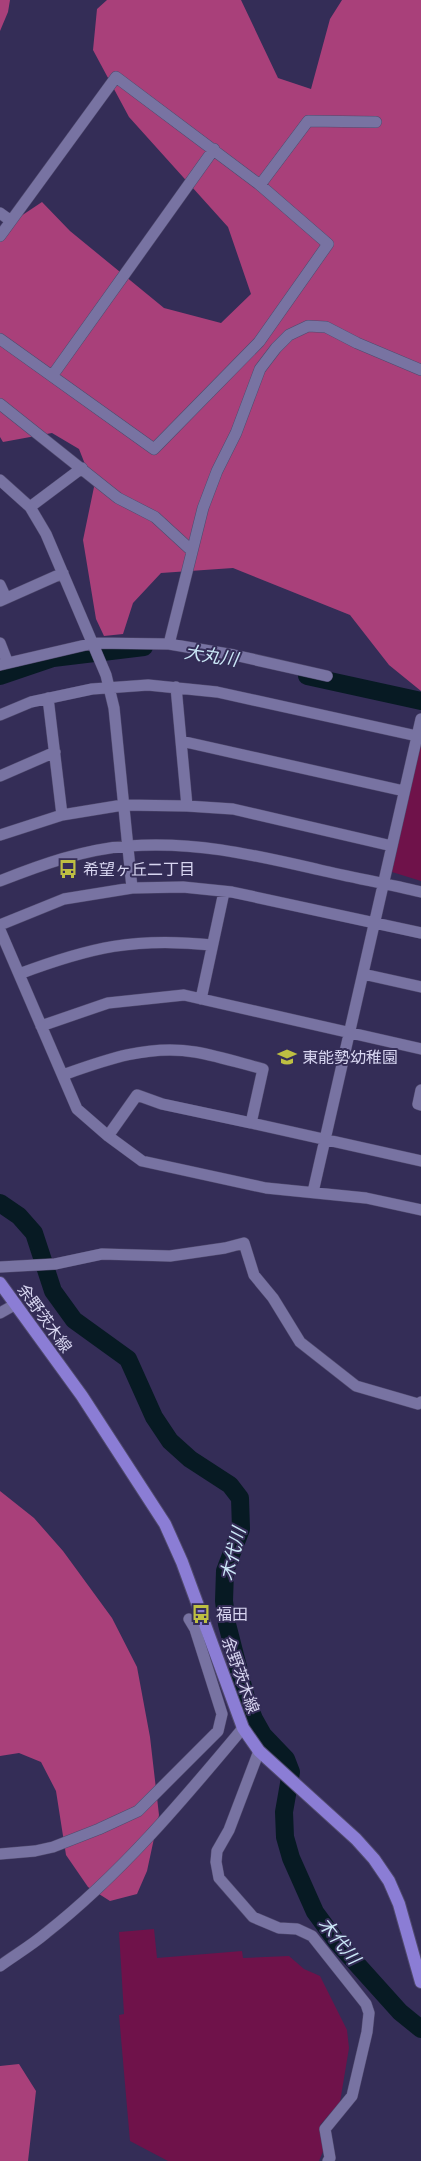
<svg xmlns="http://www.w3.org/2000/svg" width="421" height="2161" font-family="Poppins,'Noto Sans JP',sans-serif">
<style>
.green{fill:#6f124a}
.forest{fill:#a9407a}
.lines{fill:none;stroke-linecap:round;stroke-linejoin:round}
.river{stroke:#071a23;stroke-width:18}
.minor-casing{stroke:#504a6e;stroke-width:12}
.major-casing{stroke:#504a6e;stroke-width:14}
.minor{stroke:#7873a2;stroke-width:11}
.major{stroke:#8b7dd5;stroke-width:12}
.labels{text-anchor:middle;stroke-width:4;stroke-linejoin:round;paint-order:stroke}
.poi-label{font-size:16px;fill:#d7d5f0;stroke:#342d57;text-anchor:start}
.street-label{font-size:16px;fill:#d7d5f0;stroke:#342d57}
.water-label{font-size:18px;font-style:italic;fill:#cbe8f7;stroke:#342d57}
</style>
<rect width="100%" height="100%" fill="#342d57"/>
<path class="green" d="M 421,737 L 421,881 L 392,872 Z
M 154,1929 L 157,1958 L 242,1951 L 243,1958 L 289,1956 L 304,1969 L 320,1976 L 347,2030 L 349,2048 L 340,2102 L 320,2125 L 324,2149 L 319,2161 L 168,2161 L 130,2141 L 119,2015 L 124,2014 L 119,1932 Z"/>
<path class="forest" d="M 0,0 L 10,0 L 8,12 L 0,31 Z
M 107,0 L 241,0 L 278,78 L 311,89 L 330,19 L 342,0 L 421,0 L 421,691 L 389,665 L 350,615 L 233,568 L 161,573 L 133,603 L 123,634 L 104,636 L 96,619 L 83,540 L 94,487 L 79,449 L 52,433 L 3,442 L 0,437 L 0,230 L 42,202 L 70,231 L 164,308 L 221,323 L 251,294 L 228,227 L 129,117 L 93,50 L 97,9 Z
M 0,1491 L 34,1518 L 63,1551 L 112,1618 L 137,1667 L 150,1737 L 159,1815 L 147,1871 L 137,1894 L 110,1901 L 88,1887 L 66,1855 L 56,1791 L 41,1762 L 19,1753 L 0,1756 Z
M 19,2064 L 36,2091 L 28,2161 L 0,2161 L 0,2066 Z"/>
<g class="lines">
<path class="river" d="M 0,676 L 53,658 L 144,647
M 307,676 L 421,701
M 0,1203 L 19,1216 L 34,1233 L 53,1291 L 74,1320 L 128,1359 L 154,1417 L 170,1441 L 190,1459 L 230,1485 L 240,1498 L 241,1529 L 225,1571 L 224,1601 L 227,1624 L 246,1698 L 254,1719 L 263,1735 L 286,1759 L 291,1772 L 284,1812 L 285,1837 L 291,1858 L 315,1912 L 337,1942 L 400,2012 L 421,2029"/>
<g class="minor-casing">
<path id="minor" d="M 260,185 L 308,121 L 376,122
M 0,213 L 11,221
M 0,236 L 116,77 L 260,185 L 328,244 L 259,342 L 154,449 L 0,339
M 52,376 L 214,149
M 0,404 L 118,498 L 155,517 L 192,551
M 0,480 L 30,507 L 46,534 L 106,675 L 114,708 L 132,888
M 30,507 L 82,468
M 0,585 L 6,598
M 0,601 L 63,573
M 0,643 L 7,661
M 169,644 L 203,508 L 217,471 L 236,433 L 260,369 L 276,348 L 289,335 L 308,326 L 326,327 L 357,343 L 421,370
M 0,665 L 94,643 L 169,644 L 234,655 L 327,676
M 176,687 L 187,806
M 48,698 L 62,815
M 0,715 L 31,702 L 92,689 L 148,685 L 217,692 L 417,736
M 181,741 L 404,791
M 0,776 L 55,752
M 0,835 L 62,815 L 123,805 L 187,806 L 233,809 L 392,846
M 0,881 C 40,865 85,849 128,846 C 197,841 254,855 320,870 C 354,878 388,884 421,892
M 0,925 L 64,899 L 132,888 L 183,887 L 232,892 L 421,933
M 0,930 L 77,1109 L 108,1136 L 142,1161 L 266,1188 L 366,1198 L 421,1210
M 19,974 C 91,947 135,937 212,945
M 363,974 L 421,987
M 201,999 L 224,892
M 41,1026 L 108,1003 L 184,995 L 421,1049
M 63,1075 C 105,1060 149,1044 195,1052 C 218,1056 240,1063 263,1069 L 251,1123 L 162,1104 L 137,1095 L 108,1136
M 421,1090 L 418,1104 L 421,1105
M 251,1123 L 421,1161
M 313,1192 L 421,719
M 0,1267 L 55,1264 L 102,1254 L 170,1256 L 225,1248 L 244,1243 L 254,1275 L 273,1298 L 300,1342 L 356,1386 L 418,1404 L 421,1402
M 0,1313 L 16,1304
M 259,1751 L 229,1830 L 217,1851 L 216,1862 L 219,1878 L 253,1917 L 279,1928 L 297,1929 L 312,1936 L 366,2004 L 369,2013 L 367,2032 L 352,2096 L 325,2129 L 330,2158 L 328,2161
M 0,1854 L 35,1851 L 53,1847 L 99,1829 L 138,1811 L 218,1731 L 222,1714 L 195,1629 L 189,1619
M 0,1966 C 15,1955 32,1945 46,1933 C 120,1875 183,1800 243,1728"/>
</g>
<g class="major-casing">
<path id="major" d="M 0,1283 L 82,1396 L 165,1524 L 182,1562 L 243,1728 L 259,1751 L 356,1839 L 374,1859 L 389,1881 L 399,1904 L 421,1982"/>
</g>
<use href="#minor" class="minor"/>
<use href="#major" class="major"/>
</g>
<defs>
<g id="bus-bare" transform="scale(1.5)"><path d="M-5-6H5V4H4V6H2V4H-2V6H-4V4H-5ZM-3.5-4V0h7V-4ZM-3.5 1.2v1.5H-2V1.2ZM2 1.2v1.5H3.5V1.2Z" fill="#bebf42" stroke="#342d57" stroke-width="2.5" paint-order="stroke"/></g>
<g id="school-bare" transform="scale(1.5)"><path d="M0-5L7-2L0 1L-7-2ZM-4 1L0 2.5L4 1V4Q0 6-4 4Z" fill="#bebf42" stroke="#342d57" stroke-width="2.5" paint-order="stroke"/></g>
</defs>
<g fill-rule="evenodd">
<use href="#bus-bare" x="68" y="869"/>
<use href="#school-bare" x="287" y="1057"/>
<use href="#bus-bare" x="201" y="1614"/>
</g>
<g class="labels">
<g class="poi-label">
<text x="83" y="875">希望ヶ丘二丁目</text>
<text x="302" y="1063">東能勢幼稚園</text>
<text x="216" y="1620">福田</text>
</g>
<g class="street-label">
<text transform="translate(45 1318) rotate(54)" y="6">余野茨木線</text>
<text transform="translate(241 1675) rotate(70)" y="6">余野茨木線</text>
</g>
<g class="water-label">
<text transform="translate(211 656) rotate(9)" y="6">大丸川</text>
<text transform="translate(233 1554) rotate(-76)" y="6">木代川</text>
<text transform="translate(339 1941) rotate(51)" y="6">木代川</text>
</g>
</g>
</svg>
